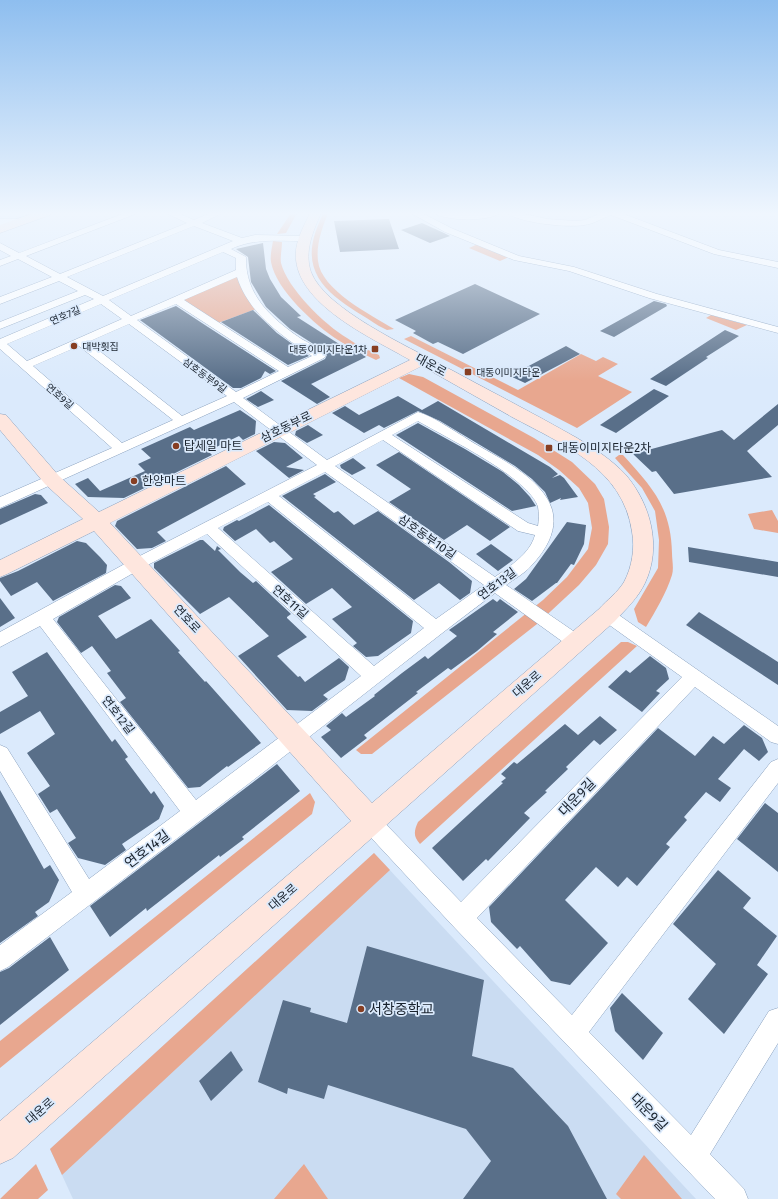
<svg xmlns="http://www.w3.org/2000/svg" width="778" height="1199" font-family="'Fira Sans','Noto Sans KR',sans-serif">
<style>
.built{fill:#cadcf2}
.green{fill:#e8a78f}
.building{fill:#596f89}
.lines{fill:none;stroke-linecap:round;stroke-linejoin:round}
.street-casing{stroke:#8aa1be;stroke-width:1}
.secondary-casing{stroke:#8aa1be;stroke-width:1}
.street{fill:#fff;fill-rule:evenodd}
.secondary{fill:#fee6de;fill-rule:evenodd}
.poi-dot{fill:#873e22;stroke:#dbeafc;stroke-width:1.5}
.labels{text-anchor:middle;stroke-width:3.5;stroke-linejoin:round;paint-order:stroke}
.far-street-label{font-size:10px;fill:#1a232e;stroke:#dbeafc}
.far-poi-label{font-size:10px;fill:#1a232e;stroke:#dbeafc;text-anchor:start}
.street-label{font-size:12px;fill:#1a232e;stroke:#dbeafc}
.poi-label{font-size:12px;fill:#1a232e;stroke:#dbeafc;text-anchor:start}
.near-street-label{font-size:14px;fill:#1a232e;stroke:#dbeafc}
.near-poi-label{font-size:14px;fill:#1a232e;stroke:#dbeafc;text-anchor:start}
</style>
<rect width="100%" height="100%" fill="#dbeafc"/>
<path class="built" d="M 374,853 L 696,1199 L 73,1199 L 50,1149 Z"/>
<path class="green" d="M 291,213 L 297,213 L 286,233 L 277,234 Z
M 323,213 L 328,213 C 322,229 316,244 318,261 C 321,290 371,315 394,329 L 387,330 L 379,326 C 346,304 301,285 314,237 C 316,229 320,221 323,213 Z
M 273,241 L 282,242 C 282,249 280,257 281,263 C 287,288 325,325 347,338 C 357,345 368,350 379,355 L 380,358 L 376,360 C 364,354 350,348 338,340 C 315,325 276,290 271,262 C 270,256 272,247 273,241 Z
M 478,244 L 509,257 L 500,261 L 469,248 Z
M 234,277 L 239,277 L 256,309 L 218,323 L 182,299 Z
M 711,315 L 747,325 L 736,330 L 706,318 Z
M 411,336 L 518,390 L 581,354 L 596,361 L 603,357 L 618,364 L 598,376 L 632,392 L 577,428 L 404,339 Z
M 409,374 L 423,377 L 534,438 L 572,462 L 595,484 L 604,499 L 609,527 L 608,544 L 596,565 L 579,585 L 537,624 L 372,754 L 361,754 L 356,750 L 543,600 L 567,577 L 588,549 L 592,528 L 588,503 L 579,488 L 559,470 L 538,455 L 399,378 Z
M 619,455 L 623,455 C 652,487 671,507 672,553 C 672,560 674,568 672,575 C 666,594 656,610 646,627 L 638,622 L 634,609 L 658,568 L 659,540 L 655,511 L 642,488 L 615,458 Z
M 772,510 L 778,521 L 778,533 L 754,529 L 748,514 Z
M 621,642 L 628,642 L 637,646 L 420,844 C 413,836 414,831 418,822 Z
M 310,793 L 315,802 L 312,814 L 0,1068 L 0,1041 Z
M 374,853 L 390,870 L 62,1175 L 50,1149 Z
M 644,1155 L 682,1199 L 621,1199 L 616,1194 Z
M 36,1164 L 48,1190 L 38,1199 L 0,1199 Z
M 304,1164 L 328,1199 L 274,1199 Z"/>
<path class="building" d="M 389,219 L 399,249 L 340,252 L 334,221 Z
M 422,223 L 444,233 L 450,236 L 430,243 L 401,230 Z
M 263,243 L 266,269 L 270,279 L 281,297 L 301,316 L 297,317 L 347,349 L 352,347 L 366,357 L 311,384 L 330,397 L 317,404 L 281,381 L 325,359 L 327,355 L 318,347 L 290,329 L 266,307 L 251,282 L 248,257 L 236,249 Z
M 475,284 L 540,314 L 463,354 L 438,342 L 433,344 L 413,333 L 416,331 L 395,320 Z
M 654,301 L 666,304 L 667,306 L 614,337 L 600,331 Z
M 176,306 L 208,327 L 276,371 L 270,374 L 265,371 L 261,378 L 241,388 L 233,388 L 140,320 Z
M 253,310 L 277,333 L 309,356 L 288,365 L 221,322 Z
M 725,330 L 739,336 L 706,357 L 708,358 L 666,386 L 650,379 Z
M 566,346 L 580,354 L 525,383 L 510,376 Z
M 654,389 L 669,396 L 616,433 L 600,425 Z
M 261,391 L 274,400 L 258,407 L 246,399 Z
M 398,396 L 422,410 L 438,401 L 550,467 L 558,474 L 552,478 L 560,475 L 564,478 L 578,497 L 560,500 L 561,498 L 550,503 L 545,492 L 532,479 L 515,466 L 440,421 L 418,411 L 384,428 L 379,425 L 364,433 L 332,413 L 345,406 L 359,415 Z
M 778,404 L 778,425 L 747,451 L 772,477 L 674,494 L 656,471 L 652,472 L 633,454 L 722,430 L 734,440 Z
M 240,410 L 256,421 L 255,434 L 243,440 L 239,436 L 208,451 L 212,455 L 124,498 L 88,497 L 75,484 L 88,478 L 100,491 L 145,471 L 138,464 L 151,458 L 141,449 L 190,427 L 194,430 Z
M 418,423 L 465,449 L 503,472 L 519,485 L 530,497 L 536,506 L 512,511 L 396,435 Z
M 308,425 L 323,435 L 307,443 L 295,435 L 296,431 Z
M 274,442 L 285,443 L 303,458 L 286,467 L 304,470 L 289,478 L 256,451 Z
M 399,452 L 510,527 L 490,541 L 467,525 L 444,540 L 389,502 L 411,489 L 376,465 Z
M 353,458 L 366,468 L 352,475 L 341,468 L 340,465 Z
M 226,466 L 246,484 L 157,532 L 166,541 L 152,548 L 137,549 L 115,526 L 117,521 Z
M 325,474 L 336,482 L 313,494 L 316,496 L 314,497 L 334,513 L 338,511 L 354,525 L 378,511 L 449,562 L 472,581 L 470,593 L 460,600 L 439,583 L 414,600 L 282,496 Z
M 35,494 L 41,495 L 48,503 L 0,525 L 0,509 Z
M 269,505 L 413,621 L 411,633 L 378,656 L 366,657 L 353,646 L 357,643 L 332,619 L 352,607 L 332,588 L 306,604 L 271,572 L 293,559 L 274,541 L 270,543 L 256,529 L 235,541 L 223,530 L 224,527 L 237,520 L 239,521 Z
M 567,522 L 586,525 L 584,544 L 574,565 L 571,564 L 557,583 L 556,583 L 532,601 L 514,589 L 526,579 Z
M 200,540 L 203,540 L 215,551 L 217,546 L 221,549 L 218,550 L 240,572 L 253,583 L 256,581 L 291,614 L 287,617 L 287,618 L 307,637 L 277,656 L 298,677 L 300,676 L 305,682 L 339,658 L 349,667 L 345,680 L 323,695 L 328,699 L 312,711 L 287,710 L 238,656 L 269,636 L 229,597 L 200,614 L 154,568 L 154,563 Z
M 77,541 L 86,543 L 100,557 L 107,565 L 106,573 L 53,601 L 37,582 L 11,596 L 0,581 L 0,578 L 18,571 Z
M 491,544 L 513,560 L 498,571 L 476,554 Z
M 688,547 L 778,562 L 778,577 L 689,562 Z
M 115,585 L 121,586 L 131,598 L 98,616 L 116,639 L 151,619 L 180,651 L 178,652 L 205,682 L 206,681 L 261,743 L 228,767 L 227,766 L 200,787 L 188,788 L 120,702 L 126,698 L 107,673 L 111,671 L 92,646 L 81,653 L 57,622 L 59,617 Z
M 0,598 L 15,618 L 0,627 Z
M 493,599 L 497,602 L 500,599 L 518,612 L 493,632 L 497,634 L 477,651 L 451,670 L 448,668 L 416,692 L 418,693 L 364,735 L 367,738 L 341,758 L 321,737 L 331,730 L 326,726 L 342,713 L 346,717 L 375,696 L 374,695 L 402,673 L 425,656 L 428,659 L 457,636 L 449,630 Z
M 699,612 L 778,662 L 778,685 L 686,625 Z
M 47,652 L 112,742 L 115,739 L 128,757 L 125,759 L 151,794 L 154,791 L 164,806 L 159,819 L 122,844 L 126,850 L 105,865 L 78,858 L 68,843 L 76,838 L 57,809 L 50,813 L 38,794 L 50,786 L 27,753 L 55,734 L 40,711 L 0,734 L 0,712 L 28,696 L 12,672 Z
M 650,656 L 666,668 L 669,679 L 656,691 L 660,693 L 642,712 L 608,687 L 626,670 L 630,673 Z
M 600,716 L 617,730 L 600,745 L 594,740 L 566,767 L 568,769 L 545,791 L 547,792 L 524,813 L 530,818 L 488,861 L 486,859 L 463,881 L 432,848 L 503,783 L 501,782 L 506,778 L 501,774 L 514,762 L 517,764 L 565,724 L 578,735 Z
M 744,725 L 762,738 L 768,752 L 759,761 L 744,749 L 718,779 L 731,788 L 720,802 L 706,792 L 684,817 L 687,820 L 666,844 L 670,847 L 637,886 L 627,877 L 618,887 L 596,867 L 565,900 L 608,943 L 570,985 L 551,981 L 520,946 L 517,949 L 491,922 L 489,907 L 658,728 L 695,756 L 713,736 L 724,744 Z
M 277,764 L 300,791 L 242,837 L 244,839 L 220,857 L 219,855 L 147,911 L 146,908 L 110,937 L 90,906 Z
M 0,790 L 44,869 L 50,865 L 59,880 L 49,902 L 35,912 L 38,916 L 0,943 Z
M 765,803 L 778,813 L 778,872 L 737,839 Z
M 718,870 L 751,898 L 743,908 L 777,936 L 757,965 L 768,974 L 724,1034 L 688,999 L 716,964 L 673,924 Z
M 50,937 L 69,970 L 0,1025 L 0,972 L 9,968 Z
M 367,946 L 484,980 L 472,1056 L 513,1068 L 568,1126 L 607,1199 L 463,1199 L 491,1161 L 466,1129 L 328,1085 L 324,1099 L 288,1088 L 287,1094 L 258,1082 L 283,1000 L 311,1008 L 310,1012 L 347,1023 Z
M 622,993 L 663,1033 L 643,1060 L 615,1031 L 610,1008 Z
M 231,1051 L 243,1070 L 211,1101 L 199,1081 Z"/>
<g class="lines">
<g class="street-casing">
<path id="street" d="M 125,213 L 138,213 L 26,256 L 60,274 L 187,223 L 166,213 L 178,213 L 194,220 L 210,213 L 222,213 L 202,223 L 242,238 L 255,235 L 308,236 L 309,238 L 305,241 C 278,241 255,238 231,249 L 246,257 C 245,295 271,318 300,338 C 308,343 320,348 326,356 L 324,358 L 243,398 L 327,460 L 418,412 C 433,416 462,436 477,445 C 527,473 587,506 531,566 C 524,574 514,579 506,585 L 582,637 L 584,642 L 582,647 L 576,649 L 570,647 L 495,593 C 429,642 365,694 300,744 C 203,819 105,893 8,967 L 0,971 L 0,945 L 72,892 L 0,771 L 0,745 L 7,748 L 89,879 L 180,811 L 40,626 L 0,647 L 0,632 L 132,560 L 317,465 L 234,402 L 0,508 L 0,497 L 112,448 L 0,349 L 0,339 L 94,299 L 85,295 L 0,329 L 0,322 L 78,291 L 59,281 L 0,304 L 0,297 L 52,277 L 18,259 L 0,266 L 0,260 L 11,256 L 0,250 L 0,243 L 19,253 ZM 194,226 L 233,241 L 103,296 L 67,277 ZM 223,252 L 236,258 L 236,270 L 131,316 L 109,300 ZM 237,277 C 249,314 281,335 312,356 L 288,367 L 184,300 ZM 101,304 L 122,319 L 27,361 L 7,344 ZM 176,304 L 279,371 L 236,392 L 137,320 ZM 129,324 L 227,396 L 182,416 L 88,342 ZM 79,346 L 173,420 L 122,443 L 33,366 ZM 418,421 C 445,437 530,478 538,507 C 539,512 539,520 538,526 L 528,523 L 392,435 ZM 383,440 L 518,531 L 535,535 C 530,554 510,566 495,577 L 335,466 ZM 325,472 L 484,585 L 436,619 L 279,496 ZM 268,502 L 424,628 L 374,666 L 218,528 ZM 207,534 L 361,676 L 196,800 L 53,619 L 142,568 Z
M 411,213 L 422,213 L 451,228 L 519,256 L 574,267 L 657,294 L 778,327 L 778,333 L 649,298 L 569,271 L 514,260 L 445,232 Z
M 434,213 L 500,213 C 488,222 446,221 434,213 Z
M 507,213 L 520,213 L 547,219 L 576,221 L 585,220 L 601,213 L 621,213 L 719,250 L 778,262 L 778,268 L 714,254 L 611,215 C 602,218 594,224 584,225 C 568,228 520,223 507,213 Z
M 0,219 L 20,219 L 24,222 L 20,225 L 0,225 Z
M 607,609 L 613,611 L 778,726 L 778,744 L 771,742 L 695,687 L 477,918 L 572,1015 L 771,762 L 778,759 L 778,783 L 589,1032 L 691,1135 L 769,1011 L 778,1008 L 778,1043 L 710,1154 L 744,1189 L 748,1199 L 715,1199 L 453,926 L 363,829 L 360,822 L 363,815 L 370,812 L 377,815 L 461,902 L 682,677 L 601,619 L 599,615 L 601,611 Z"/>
</g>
<g class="secondary-casing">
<path id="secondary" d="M 34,213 L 51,213 L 50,215 L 0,233 L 0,225 Z
M 310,213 L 321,213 C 313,232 304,251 311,272 C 325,309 409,347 444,366 C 488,390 533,413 577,438 C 595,449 612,460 626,475 C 651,505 662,547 645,583 C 638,598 626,609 615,621 L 13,1158 L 0,1164 L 0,1121 L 351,821 L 94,531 L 7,574 L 0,577 L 0,560 L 83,519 L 45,484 L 0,430 L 0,414 L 6,415 L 59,476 L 99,512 L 410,360 C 374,339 301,307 296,260 C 294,243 303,228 310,213 ZM 422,366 C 452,383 482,400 512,417 C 562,444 623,468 632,532 C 635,548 632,567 624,582 C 618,592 607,600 599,609 L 372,803 L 110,523 Z"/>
</g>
<use href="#street" class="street"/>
<use href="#secondary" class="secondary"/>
</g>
<linearGradient id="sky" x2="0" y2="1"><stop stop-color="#8ebeef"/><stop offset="0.56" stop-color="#eff6fe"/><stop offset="1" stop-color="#eff6fe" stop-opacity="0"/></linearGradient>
<rect width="778" height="381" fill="url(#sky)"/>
<g class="poi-dot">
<circle cx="74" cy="346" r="4"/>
<rect x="371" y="345" width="8" height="8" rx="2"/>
<rect x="464" y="368" width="8" height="8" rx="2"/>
<circle cx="176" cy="446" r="4"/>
<rect x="545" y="444" width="8" height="8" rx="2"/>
<circle cx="134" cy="481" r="4"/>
<circle cx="361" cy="1009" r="4"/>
</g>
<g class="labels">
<g class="far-street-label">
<text transform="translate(65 315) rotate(-23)" y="4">연호7길</text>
<text transform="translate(205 375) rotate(36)" y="4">삼호동부9길</text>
<text transform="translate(60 396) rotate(41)" y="4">연호9길</text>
</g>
<g class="far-poi-label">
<text x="82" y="350">대박횟집</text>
<text x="367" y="353" text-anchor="end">대동이미지타운1차</text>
<text x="476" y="376">대동이미지타운</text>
</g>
<g class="street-label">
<text transform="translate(431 365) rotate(29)" y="4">대운로</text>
<text transform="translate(286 427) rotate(-26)" y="4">삼호동부로</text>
<text transform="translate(427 537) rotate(35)" y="4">삼호동부10길</text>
<text transform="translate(497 584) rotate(-37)" y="4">연호13길</text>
<text transform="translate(290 602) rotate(42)" y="4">연호11길</text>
<text transform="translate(187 619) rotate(47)" y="4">연호로</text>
<text transform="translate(527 684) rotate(-41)" y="4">대운로</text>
<text transform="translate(118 715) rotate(52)" y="4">연호12길</text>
<text transform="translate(283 897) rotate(-41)" y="4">대운로</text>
<text transform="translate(40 1111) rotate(-41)" y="4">대운로</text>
</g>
<g class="poi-label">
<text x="184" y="450">탑세일 마트</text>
<text x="557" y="452">대동이미지타운2차</text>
<text x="142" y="485">한양마트</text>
</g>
<g class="near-street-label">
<text transform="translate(577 797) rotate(-46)" y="5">대운9길</text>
<text transform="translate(147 849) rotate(-37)" y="5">연호14길</text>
<text transform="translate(649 1112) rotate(46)" y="5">대운9길</text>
</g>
<g class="near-poi-label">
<text x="369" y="1014">서창중학교</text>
</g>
</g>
</svg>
